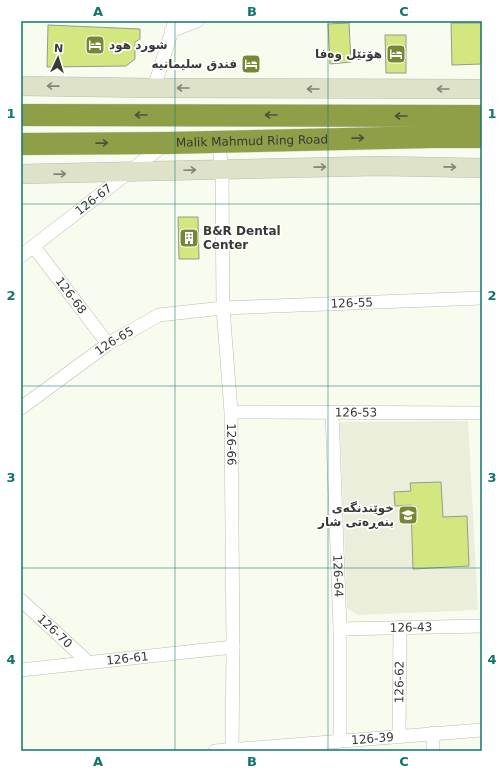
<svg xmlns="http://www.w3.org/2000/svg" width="503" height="772" font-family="'DejaVu Sans',Vazirmatn,sans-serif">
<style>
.built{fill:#eaeeda}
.building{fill:#d3e781;stroke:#979a8e}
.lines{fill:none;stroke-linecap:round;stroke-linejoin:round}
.street-casing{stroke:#b9bdb0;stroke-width:14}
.secondary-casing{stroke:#b9bdb0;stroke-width:20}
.highway-casing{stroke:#dbdbda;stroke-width:23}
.street{stroke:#fff;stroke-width:13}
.secondary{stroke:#dde2c8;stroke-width:19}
.highway{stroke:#8e9f48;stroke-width:22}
.oneway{stroke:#828577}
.oneway2{stroke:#4e5239}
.grid{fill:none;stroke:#0f766e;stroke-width:1;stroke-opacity:0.55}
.labels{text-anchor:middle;stroke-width:3.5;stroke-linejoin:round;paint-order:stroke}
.poi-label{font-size:12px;font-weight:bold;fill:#383934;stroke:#fff;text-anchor:end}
.street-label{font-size:12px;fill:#383934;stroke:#fff}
.neatline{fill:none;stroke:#0f766e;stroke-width:1.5}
.grid-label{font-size:13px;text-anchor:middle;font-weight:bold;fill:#0f766e}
</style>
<rect width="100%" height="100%" fill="#f8fcee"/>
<path class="built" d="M 468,421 L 478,610 L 358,615 L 347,608 L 340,422 Z"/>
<path class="building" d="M 349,23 L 351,62 L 330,64 L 328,24 Z
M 451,23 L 482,23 L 482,64 L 452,65 Z
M 48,25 L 140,29 L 140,39 L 135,42 L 135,59 L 126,66 L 47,67 Z
M 385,35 L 406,35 L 406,73 L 386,73 Z
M 178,217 L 198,217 L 199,259 L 179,259 Z
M 441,482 L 443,517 L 467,516 L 469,566 L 413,569 L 411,505 L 395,506 L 394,492 L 411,491 L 410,483 Z"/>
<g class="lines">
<g class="street-casing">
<g id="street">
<path d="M 171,31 L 197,21"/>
<path d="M 154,88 L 175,21"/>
<path id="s1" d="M 218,141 L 222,169 L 223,308 L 231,412 L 233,647 L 232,749"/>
<path id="s2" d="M 34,247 L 108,344"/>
<path id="s3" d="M 21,256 L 165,144"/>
<path id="s4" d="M 21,408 L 108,344 L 159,315 L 223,308 L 482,298"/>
<path id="s5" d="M 231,412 L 482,413"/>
<path id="s6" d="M 332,412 L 340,629 L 340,740"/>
<path id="s7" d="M 21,600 L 89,663"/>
<path id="s8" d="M 340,629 L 482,626"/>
<path id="s9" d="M 21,670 L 233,647"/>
<path d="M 433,733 L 433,751"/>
<path id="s10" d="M 399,736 L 400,627"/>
<path id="s11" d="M 215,751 L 482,730"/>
</g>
</g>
<g class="secondary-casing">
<path id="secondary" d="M 21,86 L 154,88 L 482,89
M 21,174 L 378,166 L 482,168"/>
</g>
<g class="highway-casing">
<g id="highway">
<path d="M 21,115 L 482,116"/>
<path id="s12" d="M 21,144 L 167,143 L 432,137 L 482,137"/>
</g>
</g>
<use href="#street" class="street"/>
<use href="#secondary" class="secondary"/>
<use href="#highway" class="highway"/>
</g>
<defs><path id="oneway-shaft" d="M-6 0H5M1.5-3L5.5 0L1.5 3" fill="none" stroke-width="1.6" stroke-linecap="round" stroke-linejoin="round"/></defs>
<g class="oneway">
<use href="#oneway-shaft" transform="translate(53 86) rotate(-179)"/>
<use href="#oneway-shaft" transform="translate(183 88) rotate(-180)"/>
<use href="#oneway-shaft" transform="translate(313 89) rotate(-180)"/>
<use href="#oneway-shaft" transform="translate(443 89) rotate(-180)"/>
<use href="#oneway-shaft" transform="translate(320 167) rotate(-1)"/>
<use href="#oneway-shaft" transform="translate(450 167) rotate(1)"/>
<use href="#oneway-shaft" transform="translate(190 170) rotate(-2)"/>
<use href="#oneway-shaft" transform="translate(60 174) rotate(-1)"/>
</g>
<g class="oneway2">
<use href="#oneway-shaft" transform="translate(141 115) rotate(-180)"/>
<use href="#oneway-shaft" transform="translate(271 115) rotate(-180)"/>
<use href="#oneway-shaft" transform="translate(401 116) rotate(-180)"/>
<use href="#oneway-shaft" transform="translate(358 138) rotate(-1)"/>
<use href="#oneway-shaft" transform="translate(102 143) rotate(-1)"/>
</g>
<path class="grid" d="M 175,21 L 175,751M 328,21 L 328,751M 21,204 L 482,204M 21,386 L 482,386M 21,568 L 482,568"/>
<defs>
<g id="hotel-square" transform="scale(1)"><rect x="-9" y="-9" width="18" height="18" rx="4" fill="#788735" stroke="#fff"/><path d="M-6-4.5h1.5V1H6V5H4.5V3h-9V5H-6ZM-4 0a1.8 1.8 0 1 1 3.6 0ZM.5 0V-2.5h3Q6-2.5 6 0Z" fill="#fff"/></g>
<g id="building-square" transform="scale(1)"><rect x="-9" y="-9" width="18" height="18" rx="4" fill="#788735" stroke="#fff"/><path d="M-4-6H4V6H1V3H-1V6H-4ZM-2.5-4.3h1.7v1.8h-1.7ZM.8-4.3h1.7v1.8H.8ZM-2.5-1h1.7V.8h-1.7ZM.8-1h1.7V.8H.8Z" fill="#fff"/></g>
<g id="school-square" transform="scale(1)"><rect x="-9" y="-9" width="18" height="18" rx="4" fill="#788735" stroke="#fff"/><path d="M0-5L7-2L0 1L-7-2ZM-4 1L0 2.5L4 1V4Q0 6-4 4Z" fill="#fff"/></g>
</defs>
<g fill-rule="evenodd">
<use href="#hotel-square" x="95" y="45"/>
<use href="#hotel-square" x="396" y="54"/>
<use href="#hotel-square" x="251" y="64"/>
<use href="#building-square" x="189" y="238"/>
<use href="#school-square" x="408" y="515"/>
</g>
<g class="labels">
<g class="poi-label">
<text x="109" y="49" text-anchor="start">شورد هود</text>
<text x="382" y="58">هۆتێل وەفا</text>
<text x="237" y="68">فندق سليمانيه</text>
<text x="203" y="235" text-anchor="start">B&amp;R Dental<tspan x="203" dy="14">Center</tspan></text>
<text x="394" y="512">خوێندنگەی<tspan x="394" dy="14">بنەڕەتی شار</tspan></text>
</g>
<g class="street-label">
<text dy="4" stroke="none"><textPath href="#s12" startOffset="231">Malik Mahmud Ring Road</textPath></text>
<text dy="4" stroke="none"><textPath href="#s3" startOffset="92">126-67</textPath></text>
<text dy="4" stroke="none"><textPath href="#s2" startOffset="61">126-68</textPath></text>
<text dy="4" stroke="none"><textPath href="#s4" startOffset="360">126-55</textPath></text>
<text dy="4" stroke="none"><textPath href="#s4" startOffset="115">126-65</textPath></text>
<text dy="4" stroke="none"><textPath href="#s5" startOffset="125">126-53</textPath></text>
<text dy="4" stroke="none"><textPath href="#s1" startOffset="304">126-66</textPath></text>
<text dy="4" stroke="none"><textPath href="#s6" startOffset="164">126-64</textPath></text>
<text dy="4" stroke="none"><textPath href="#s8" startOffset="71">126-43</textPath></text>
<text dy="4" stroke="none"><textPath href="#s7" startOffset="46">126-70</textPath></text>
<text dy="4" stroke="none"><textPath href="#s9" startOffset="107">126-61</textPath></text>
<text dy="4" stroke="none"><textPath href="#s10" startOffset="54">126-62</textPath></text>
<text dy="4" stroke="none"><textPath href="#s11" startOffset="158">126-39</textPath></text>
</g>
</g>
<rect width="503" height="772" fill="none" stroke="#ffffff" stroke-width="44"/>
<g transform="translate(58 58) rotate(4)" stroke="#ffffff" stroke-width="3" paint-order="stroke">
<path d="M0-3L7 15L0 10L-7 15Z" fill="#383934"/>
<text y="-6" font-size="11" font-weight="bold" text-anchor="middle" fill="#383934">N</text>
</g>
<rect x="22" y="22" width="459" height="728" class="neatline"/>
<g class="grid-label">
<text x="98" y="16">A</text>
<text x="252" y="16">B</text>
<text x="404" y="16">C</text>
<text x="11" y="118">1</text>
<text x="492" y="118">1</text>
<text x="11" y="300">2</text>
<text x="492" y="300">2</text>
<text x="11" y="482">3</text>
<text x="492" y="482">3</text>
<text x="11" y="664">4</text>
<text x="492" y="664">4</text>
<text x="98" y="766">A</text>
<text x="252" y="766">B</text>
<text x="404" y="766">C</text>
</g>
</svg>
